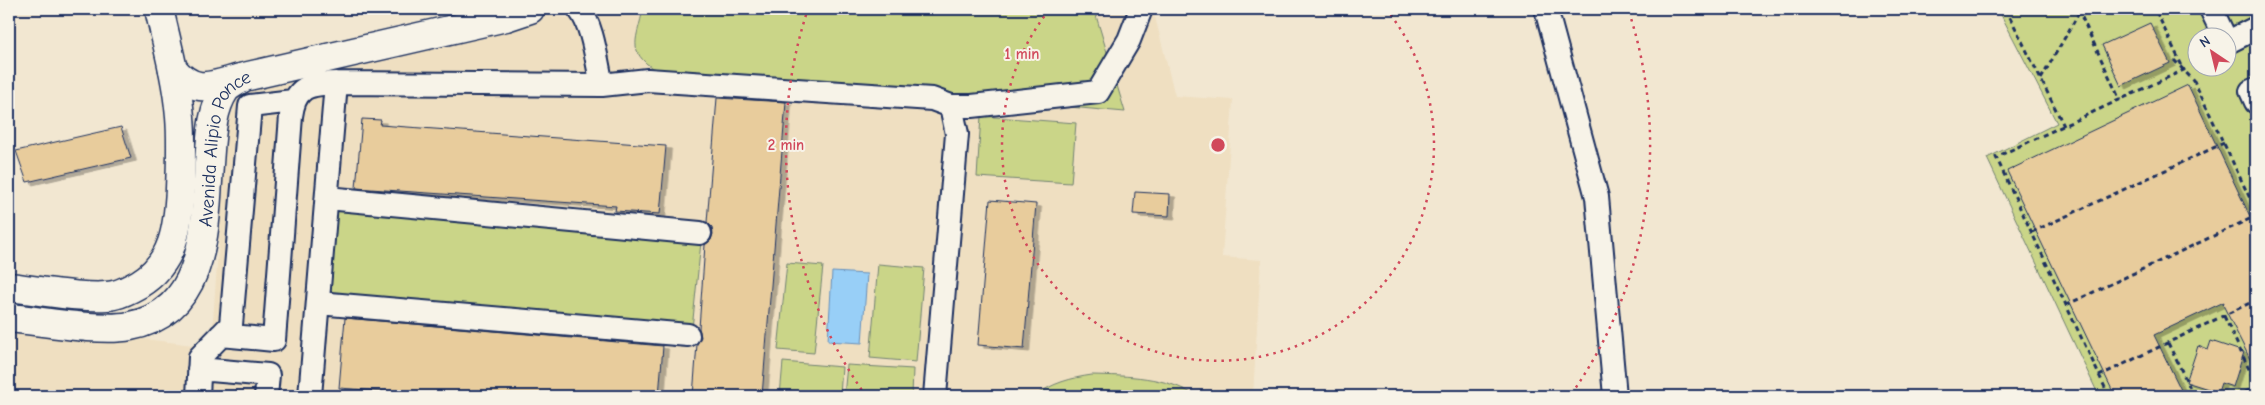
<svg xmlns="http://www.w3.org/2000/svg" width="2265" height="405" font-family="'Comic Neue',sans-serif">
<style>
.built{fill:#efdfc1}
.green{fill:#cad588;stroke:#728273;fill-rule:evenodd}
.water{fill:#98cff7;stroke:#668fba}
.building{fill:#e8cc9c;stroke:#1b2f5e;filter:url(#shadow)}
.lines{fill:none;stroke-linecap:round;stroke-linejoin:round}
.minor-casing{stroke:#1b2f5e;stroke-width:26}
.major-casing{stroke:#1b2f5e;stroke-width:31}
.path{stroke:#1b2f5e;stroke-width:3;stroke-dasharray:5 4;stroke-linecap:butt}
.minor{stroke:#f7f3e8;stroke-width:22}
.major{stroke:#f7f3e8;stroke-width:28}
.ring{fill:none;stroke:#d1495b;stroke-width:2.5;stroke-dasharray:2.5 5}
.labels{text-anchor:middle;stroke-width:4;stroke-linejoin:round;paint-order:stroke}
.street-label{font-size:19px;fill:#1b2f5e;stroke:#f7f3e8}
.centre{fill:#d1495b;stroke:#f7f3e8;stroke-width:2.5}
.ring-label{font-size:15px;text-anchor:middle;font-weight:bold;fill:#d1495b;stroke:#f7f3e8;stroke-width:4;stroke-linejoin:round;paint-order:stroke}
</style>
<defs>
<filter id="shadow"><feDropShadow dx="5.5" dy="3" stdDeviation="0" flood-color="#0004"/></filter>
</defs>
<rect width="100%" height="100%" fill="#f2e7d1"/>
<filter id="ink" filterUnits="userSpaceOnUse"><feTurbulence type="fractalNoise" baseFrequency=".02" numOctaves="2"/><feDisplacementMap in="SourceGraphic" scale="10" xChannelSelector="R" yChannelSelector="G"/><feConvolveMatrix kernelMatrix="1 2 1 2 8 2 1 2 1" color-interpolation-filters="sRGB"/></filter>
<g filter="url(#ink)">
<path class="built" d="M 581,9 L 1153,9 L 1175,96 L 1233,100 L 1222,257 L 1261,260 L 1253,396 L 9,396 L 9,327 L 120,336 L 193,345 L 212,334 L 227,128 L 241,87 L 515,25 L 545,15 L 568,18 Z"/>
<path class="green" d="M 643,9 L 1094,9 L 1125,112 L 655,70 C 626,50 637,40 643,9 Z
M 1998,9 L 2256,9 L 2256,396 L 2099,396 L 1987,158 L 2057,123 ZM 2198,38 L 2228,38 L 2228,68 L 2198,68 Z
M 981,116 L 1076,123 L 1071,183 L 977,177 Z
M 331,210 L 701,242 L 692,329 L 324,296 Z
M 787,263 L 823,266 L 814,353 L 778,350 Z
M 878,264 L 924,268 L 916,362 L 870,358 Z
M 783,362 L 842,367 L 840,396 L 780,396 Z
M 847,365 L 913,369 L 912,396 L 844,396 Z
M 1092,375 C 1129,376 1165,376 1196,396 L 1035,396 C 1052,383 1071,378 1092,375 Z"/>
<path class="water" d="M 832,272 L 867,274 L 862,343 L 828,341 Z"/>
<path class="building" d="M 2150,23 L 2170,63 L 2121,86 L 2102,45 Z
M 2188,85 L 2256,229 L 2256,371 L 2223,305 L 2224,302 L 2154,335 L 2184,396 L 2115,396 L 2007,171 Z
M 717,98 L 786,102 L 762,396 L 693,396 L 697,344 L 701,337 L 699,328 L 705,245 L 711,240 L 713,234 L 712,227 L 707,222 Z
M 362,119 L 381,120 L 380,125 L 666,146 L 660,214 L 615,211 L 616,206 L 356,188 Z
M 121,127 L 131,158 L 27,182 L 16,151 Z
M 1135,192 L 1170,194 L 1169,216 L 1133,214 Z
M 990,200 L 1036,204 L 1024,349 L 978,345 Z
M 345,318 L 663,346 L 659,396 L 449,396 L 339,388 Z
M 2211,341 L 2244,352 L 2233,387 L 2221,383 L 2218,392 L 2186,382 L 2198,346 L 2208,350 Z"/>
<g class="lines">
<g class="minor-casing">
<path id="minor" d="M 579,9 C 593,25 597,64 602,85 L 648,80 L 932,99 L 951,106 L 972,106 L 1098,92 L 1129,40 L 1141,9
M 1546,9 L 1597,197 L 1615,396
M 2211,9 L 2225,38
M 2228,42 L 2256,28
M 2256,89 L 2251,91 L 2256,102
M 327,198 L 700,233
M 318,303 L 688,335
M 221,335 L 274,340 L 291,116 C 295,86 309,84 336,83 L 602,85
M 199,369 L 268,375 L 266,396
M 198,396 L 200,357 L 231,325 L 250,106 L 293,101
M 310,396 L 336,83
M 935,396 L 957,134 L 951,106"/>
</g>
<g class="major-casing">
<g id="major">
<path d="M 173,69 C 195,95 211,86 240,78"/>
<path d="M 9,287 C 36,290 90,300 114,295 C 123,293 132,288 139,284 C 174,263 178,227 180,189 C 181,165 182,140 180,117 C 177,80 167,44 159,9"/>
<path id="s1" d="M 9,318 C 42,321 100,332 130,326 C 207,311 205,226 209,164 C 211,139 211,111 225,90 C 229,85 238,81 244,77 L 506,17 L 530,9"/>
</g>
</g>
<path class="path" d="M 2006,9 L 2064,126
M 2078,9 L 2120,100
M 2174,60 L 2194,81 L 2256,211
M 2041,79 L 2079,13
M 2032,232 L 2224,143
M 2066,305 L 2256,216
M 2224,316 L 2256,384
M 2168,343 L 2194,396
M 2099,376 L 2256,300
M 2109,396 L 1996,157 L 2184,70 L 2155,9
M 2237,396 L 2256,387"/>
<use href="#minor" class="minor"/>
<use href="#major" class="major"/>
</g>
</g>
<g class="ring">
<path d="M1386 9A216 216 0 1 1 1050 9"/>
<path d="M866 396A432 432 0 0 1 807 12M1629 12A432 432 0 0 1 1570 396"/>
</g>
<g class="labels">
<g class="street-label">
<text dy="7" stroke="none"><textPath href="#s1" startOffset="340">Avenida Alipio Ponce</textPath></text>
</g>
</g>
<circle cx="1218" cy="145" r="8" class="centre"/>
<g class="ring-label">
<text x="1022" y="59">1 min</text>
<text x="786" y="150">2 min</text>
</g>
<rect width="2265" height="405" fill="none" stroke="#f7f3e8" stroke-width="30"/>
<rect x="15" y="15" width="2235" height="375" fill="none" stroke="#1b2f5e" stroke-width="2" filter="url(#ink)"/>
<g transform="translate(2212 52) rotate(325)"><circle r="24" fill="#f7f3e8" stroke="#9fa5b1"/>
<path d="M0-4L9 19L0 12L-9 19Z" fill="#d1495b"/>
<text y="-8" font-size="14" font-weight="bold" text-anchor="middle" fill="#1b2f5e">N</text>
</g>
</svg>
